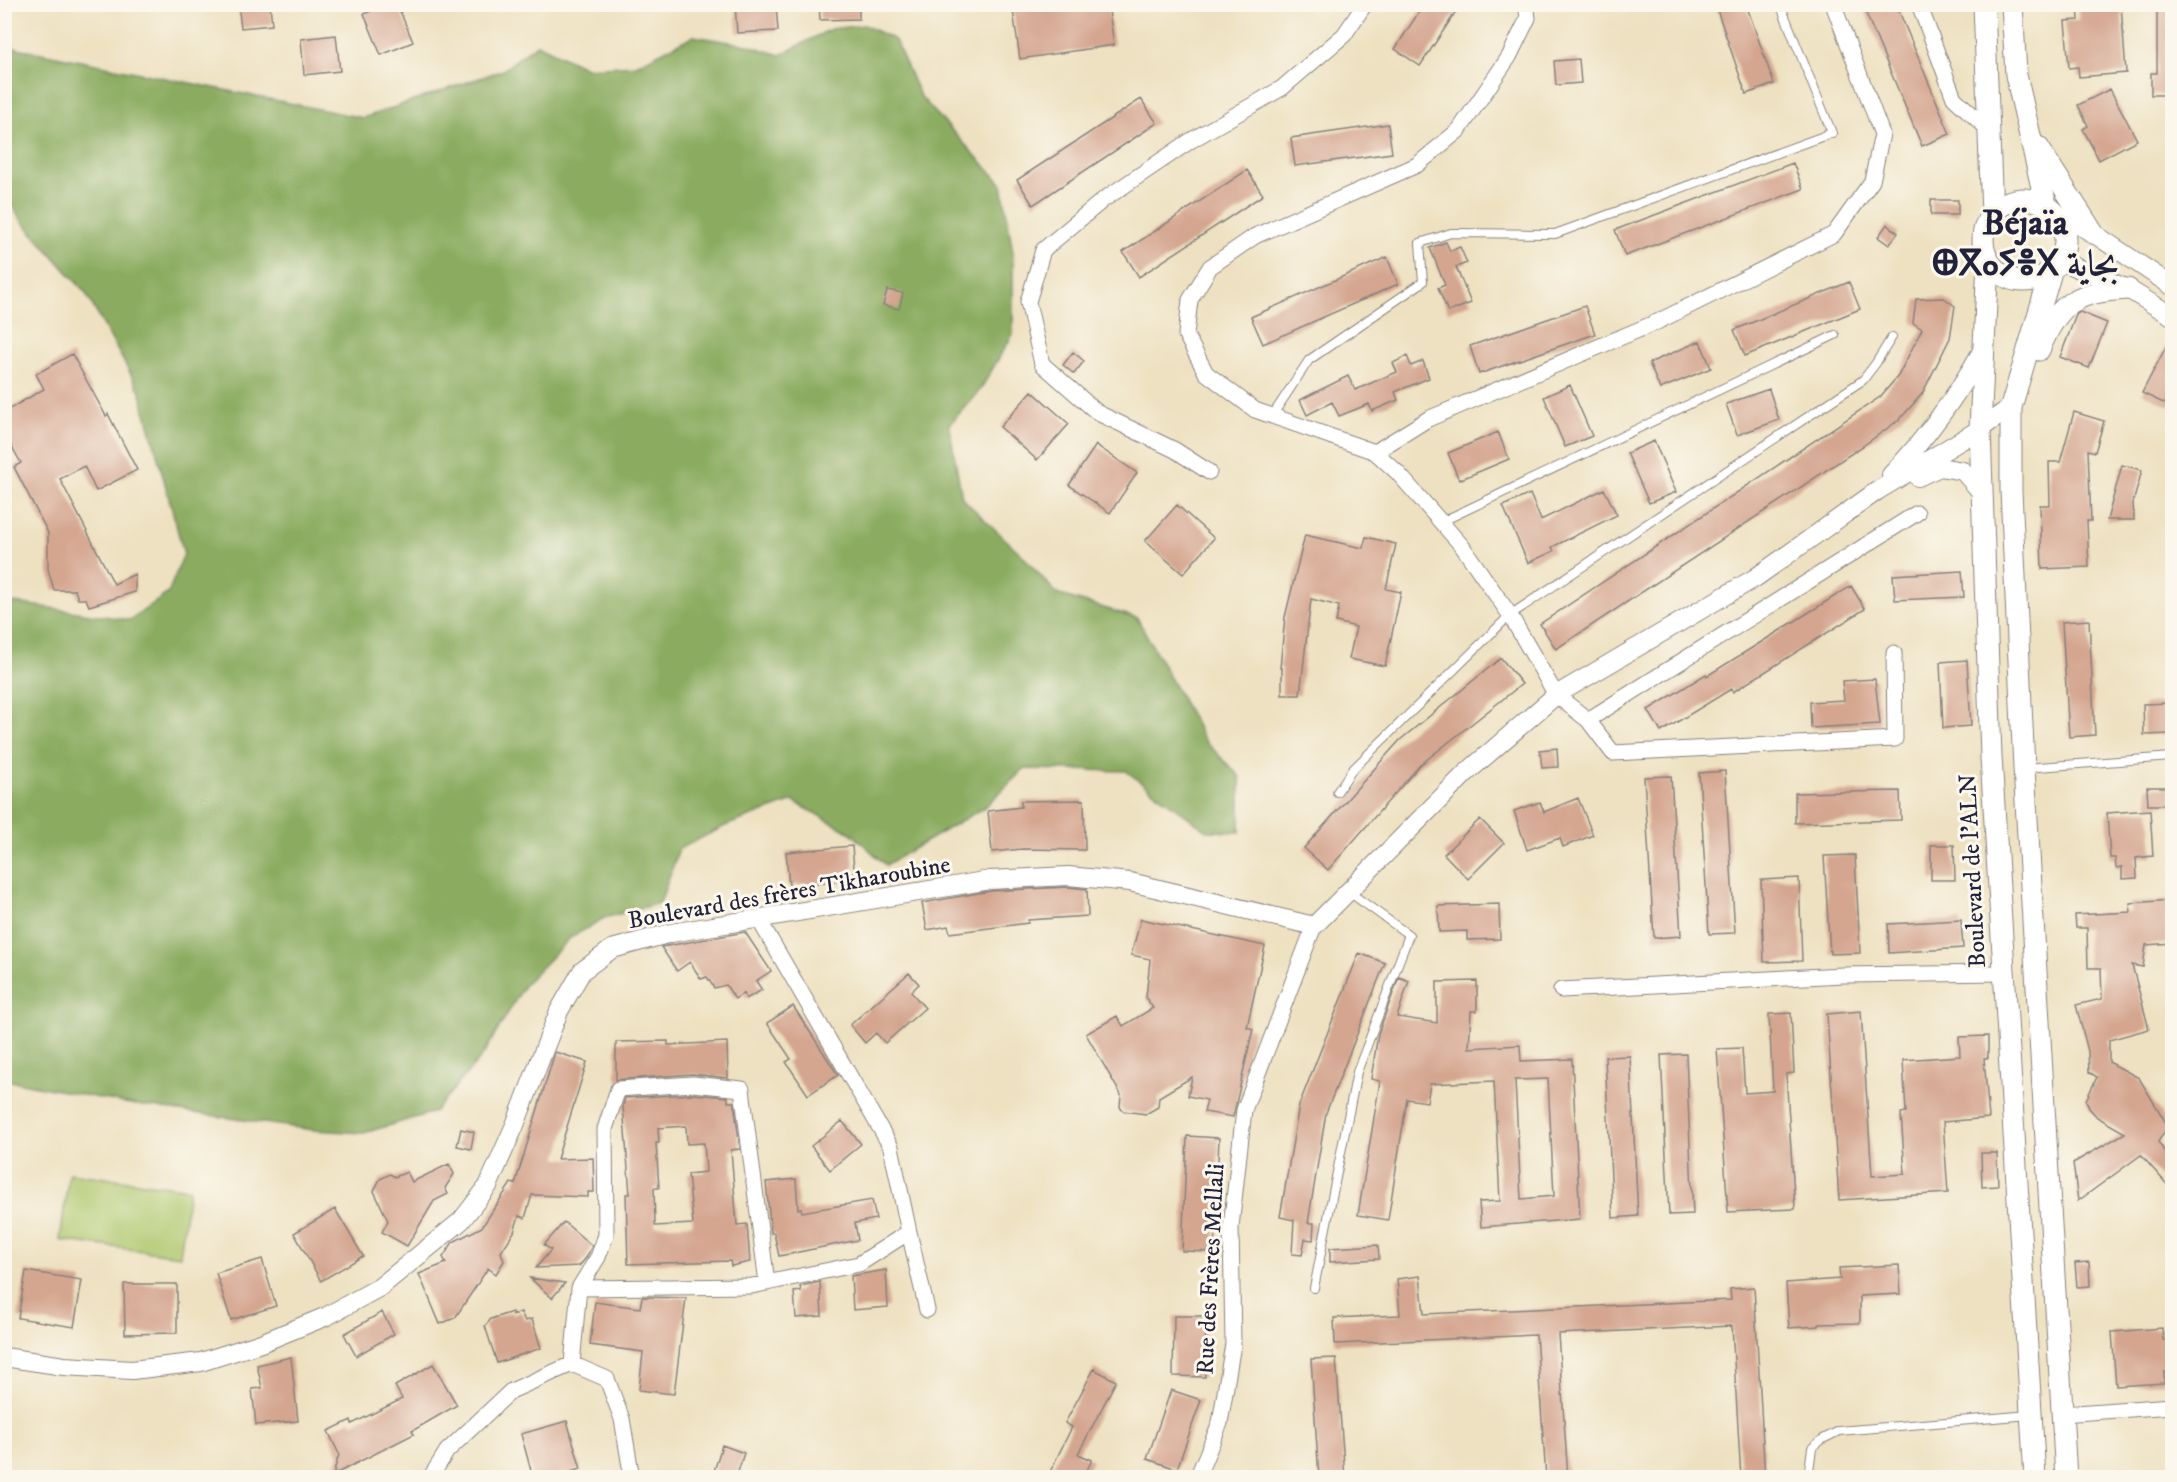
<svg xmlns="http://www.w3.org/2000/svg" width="2177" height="1482" font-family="'IM FELL DW Pica',Amiri,'Noto Sans Tifinagh',serif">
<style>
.green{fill:#afc86e;stroke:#687554;stroke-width:1.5}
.forest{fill:#8bac61;stroke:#56674e;stroke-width:1.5}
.building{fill:#d4a58f;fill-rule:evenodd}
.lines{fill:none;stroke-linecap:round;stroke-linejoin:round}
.service-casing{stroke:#88827e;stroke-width:10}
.minor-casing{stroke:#88827e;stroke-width:17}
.tertiary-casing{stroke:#88827e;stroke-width:20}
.secondary-casing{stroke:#88827e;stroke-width:23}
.service{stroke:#fff;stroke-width:8}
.minor{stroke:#fff;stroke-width:15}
.tertiary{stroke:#fff;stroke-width:18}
.secondary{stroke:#fff;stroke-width:21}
.labels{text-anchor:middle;stroke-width:6;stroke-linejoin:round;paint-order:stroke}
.street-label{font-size:24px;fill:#22223b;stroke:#fbf7ec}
.town-label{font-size:36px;font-weight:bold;fill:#22223b;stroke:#fbf7ec}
</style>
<rect width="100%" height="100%" fill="#fbf7ec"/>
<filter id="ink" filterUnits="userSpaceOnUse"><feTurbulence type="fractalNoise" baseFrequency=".0167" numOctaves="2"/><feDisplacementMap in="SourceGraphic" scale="12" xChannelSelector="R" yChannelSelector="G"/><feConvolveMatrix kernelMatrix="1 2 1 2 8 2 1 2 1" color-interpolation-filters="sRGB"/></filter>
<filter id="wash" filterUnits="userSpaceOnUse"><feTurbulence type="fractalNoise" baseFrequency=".008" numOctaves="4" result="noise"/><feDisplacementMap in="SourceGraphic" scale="24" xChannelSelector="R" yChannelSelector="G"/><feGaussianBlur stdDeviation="1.35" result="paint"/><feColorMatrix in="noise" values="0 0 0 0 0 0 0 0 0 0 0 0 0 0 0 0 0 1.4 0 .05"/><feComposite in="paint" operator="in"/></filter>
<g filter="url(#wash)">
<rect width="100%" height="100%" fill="#eee1c1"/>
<path class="green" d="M 69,1173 L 189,1189 L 180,1256 L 60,1240 Z"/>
<path class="forest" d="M 864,25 L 895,40 L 920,96 L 1002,184 L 1013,253 L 1013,334 L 980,390 L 949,425 L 962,498 L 1022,555 L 1057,594 L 1137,618 L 1205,741 L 1240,777 L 1240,832 L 1207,831 L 1126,771 L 1024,769 L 985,807 L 886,865 L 851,833 L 793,801 L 725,826 L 679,849 L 660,903 L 604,918 L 570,938 L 525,984 L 483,1055 L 434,1112 L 364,1133 L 314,1130 L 130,1104 L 5,1080 L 4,601 L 130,620 L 168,593 L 184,554 L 140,391 L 85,292 L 22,221 L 5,195 L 6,46 L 363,118 L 503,70 L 537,44 L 586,68 L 636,65 L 693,36 L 748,45 L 780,55 L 831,29 Z"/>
<g id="blocks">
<path class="building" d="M 238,4 L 270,4 L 272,25 L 241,28 Z
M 387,4 L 397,4 L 413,42 L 381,55 L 364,14 Z
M 735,4 L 776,4 L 778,31 L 737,33 Z
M 819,4 L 859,4 L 859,19 L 820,20 Z
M 1012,4 L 1108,4 L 1114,45 L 1020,59 Z
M 1424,4 L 1461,4 L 1420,66 L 1395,49 Z
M 1715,4 L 1746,4 L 1774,84 L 1746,94 Z
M 1862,4 L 1896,4 L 1950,134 L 1922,146 Z
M 2121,4 L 2126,73 L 2079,77 L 2078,67 L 2069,68 L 2065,21 L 2079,20 L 2078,7 Z
M 2157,4 L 2172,4 L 2172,95 L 2151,95 L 2151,73 L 2157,73 Z
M 336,35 L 340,71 L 304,75 L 301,39 Z
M 1579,59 L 1581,83 L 1556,85 L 1554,61 Z
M 2110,89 L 2137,140 L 2099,160 L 2083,129 L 2088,126 L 2078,105 Z
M 1141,99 L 1157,123 L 1033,205 L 1017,180 Z
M 1388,124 L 1392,153 L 1295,166 L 1291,138 Z
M 1793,163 L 1803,189 L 1625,256 L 1615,230 Z
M 1247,170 L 1263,195 L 1139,277 L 1123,252 Z
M 1931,200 L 1958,200 L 1958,215 L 1931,215 Z
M 1887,224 L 1898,233 L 1889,245 L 1878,237 Z
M 1446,242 L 1450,251 L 1460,247 L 1467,263 L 1456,267 L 1471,303 L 1448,312 L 1438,288 L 1445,285 L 1430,248 Z
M 1387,257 L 1398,284 L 1263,344 L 1251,317 Z
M 1849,282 L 1860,309 L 1745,356 L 1734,330 Z
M 887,290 L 903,293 L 899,309 L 883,305 Z
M 1944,298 L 1955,306 L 1950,338 L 1922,394 L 1900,419 L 1863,446 L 1556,649 L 1540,624 L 1880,397 L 1898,376 L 1922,329 L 1913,323 L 1916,299 Z
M 1585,306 L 1595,334 L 1479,374 L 1470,346 Z
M 2080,312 L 2107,323 L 2089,368 L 2060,357 L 2076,315 Z
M 2172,335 L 2172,407 L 2142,393 Z
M 1700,341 L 1711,368 L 1660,389 L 1649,363 Z
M 1073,352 L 1084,361 L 1074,374 L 1063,365 Z
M 72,354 L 106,416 L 108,414 L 137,470 L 96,491 L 84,466 L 60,479 L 114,584 L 135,574 L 135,592 L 89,606 L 86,599 L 78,599 L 75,590 L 54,590 L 48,569 L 48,533 L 14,467 L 21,463 L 4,433 L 4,412 L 44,389 L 36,374 Z
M 1407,356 L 1411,366 L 1423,361 L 1429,378 L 1395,392 L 1398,400 L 1372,411 L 1369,404 L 1339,416 L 1332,402 L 1307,415 L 1300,400 L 1348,376 L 1355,390 L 1397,372 L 1393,363 Z
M 1570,385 L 1592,436 L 1565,447 L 1544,397 Z
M 1769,389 L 1779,420 L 1737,435 L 1726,404 Z
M 1032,391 L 1069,424 L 1037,460 L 1000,427 Z
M 2074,412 L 2104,421 L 2095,452 L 2088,450 L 2091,521 L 2087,521 L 2089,567 L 2042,569 L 2040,505 L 2050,505 L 2049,462 L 2060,462 Z
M 1498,432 L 1509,459 L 1459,480 L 1448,453 Z
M 1654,441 L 1676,492 L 1649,503 L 1627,453 Z
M 1096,445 L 1137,473 L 1110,513 L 1069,485 Z
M 2122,465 L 2142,470 L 2133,503 L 2134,520 L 2107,520 Z
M 1604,489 L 1617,515 L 1552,547 L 1554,551 L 1528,563 L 1503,506 L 1530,494 L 1541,520 Z
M 1177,505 L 1214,538 L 1183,574 L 1145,541 Z
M 1305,535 L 1363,548 L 1366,537 L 1396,544 L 1386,589 L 1401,592 L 1385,666 L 1349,659 L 1356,627 L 1336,622 L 1339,606 L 1311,599 L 1300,695 L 1282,695 L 1282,668 L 1280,668 L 1285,617 Z
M 1962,571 L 1964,597 L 1895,600 L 1893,575 Z
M 1851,586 L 1865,609 L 1733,692 L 1731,689 L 1661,732 L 1648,710 L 1706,674 L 1707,676 Z
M 2089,620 L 2095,735 L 2069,737 L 2062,622 Z
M 1501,658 L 1522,684 L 1420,765 L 1328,870 L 1304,848 L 1400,740 Z
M 1967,660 L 1971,726 L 1943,728 L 1940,662 Z
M 1875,679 L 1880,724 L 1811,728 L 1810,702 L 1844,700 L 1842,681 Z
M 2172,703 L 2172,734 L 2144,735 L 2143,704 Z
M 1557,748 L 1558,767 L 1542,768 L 1540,750 Z
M 1725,771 L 1735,933 L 1709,934 L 1699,773 Z
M 1671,776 L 1681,936 L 1654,938 L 1644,777 Z
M 2147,787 L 2172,787 L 2172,805 L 2148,805 Z
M 1900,791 L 1901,820 L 1795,823 L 1795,793 Z
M 1578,798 L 1593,835 L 1563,847 L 1560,838 L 1527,850 L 1514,811 L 1540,802 L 1544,812 Z
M 1084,800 L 1085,850 L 1022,849 L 992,852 L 988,811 L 1021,807 L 1021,801 Z
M 2150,810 L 2153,856 L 2136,858 L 2137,878 L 2122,879 L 2122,867 L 2116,868 L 2115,858 L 2110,858 L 2107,813 Z
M 1480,819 L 1504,843 L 1468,879 L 1444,854 Z
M 1931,845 L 1954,845 L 1955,880 L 1931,880 Z
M 852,846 L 855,880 L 789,886 L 786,852 Z
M 1855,855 L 1860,953 L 1830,954 L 1824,856 Z
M 1799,878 L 1802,961 L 1764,962 L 1761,880 Z
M 1068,887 L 1087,889 L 1088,916 L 1028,920 L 1028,923 L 950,933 L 948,926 L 927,930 L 922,903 L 990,891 Z
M 2172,900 L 2172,943 L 2146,945 L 2143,967 L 2132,965 L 2149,1029 L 2109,1040 L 2109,1062 L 2139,1078 L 2168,1126 L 2158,1142 L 2172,1162 L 2172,1190 L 2141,1155 L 2078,1201 L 2073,1163 L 2125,1133 L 2097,1117 L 2089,1108 L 2086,1100 L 2097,1077 L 2089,1072 L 2088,1051 L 2076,1005 L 2102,999 L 2101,968 L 2088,968 L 2087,928 L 2076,928 L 2075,915 L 2131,912 L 2130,903 Z
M 1499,904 L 1500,939 L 1467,940 L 1467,931 L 1439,932 L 1438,906 Z
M 1141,919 L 1265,946 L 1247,1027 L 1253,1029 L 1233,1117 L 1204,1112 L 1207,1100 L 1188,1096 L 1192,1077 L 1159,1097 L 1158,1107 L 1146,1114 L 1123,1111 L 1120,1107 L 1121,1095 L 1086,1034 L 1117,1016 L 1123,1026 L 1153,1008 L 1146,998 L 1150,959 L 1131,955 Z
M 1961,920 L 1963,948 L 1889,953 L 1888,924 Z
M 745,932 L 771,971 L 756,981 L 762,990 L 746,999 L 744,993 L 735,999 L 726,985 L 714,988 L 707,977 L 701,979 L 690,962 L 677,971 L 661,947 Z
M 1359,953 L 1385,963 L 1326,1113 L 1308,1223 L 1314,1223 L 1313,1240 L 1305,1239 L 1302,1255 L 1292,1254 L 1294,1220 L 1280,1217 L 1299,1105 Z
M 909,973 L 919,984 L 911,992 L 925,1008 L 885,1043 L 876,1033 L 865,1043 L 850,1025 Z
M 1399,977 L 1409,981 L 1397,1017 L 1437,1023 L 1437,982 L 1477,981 L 1477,1011 L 1471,1011 L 1469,1048 L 1520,1045 L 1521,1061 L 1572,1059 L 1580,1219 L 1481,1227 L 1479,1202 L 1500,1201 L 1494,1081 L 1430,1084 L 1427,1102 L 1407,1099 L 1388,1220 L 1358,1215 L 1380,1081 L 1371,1079 L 1378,1034 ZM 1548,1079 L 1554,1196 L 1521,1199 L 1515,1080 Z
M 793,1006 L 838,1075 L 808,1095 L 786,1062 L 791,1059 L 767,1023 Z
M 1861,1011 L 1872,1176 L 1905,1174 L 1901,1113 L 1906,1112 L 1903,1060 L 1960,1056 L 1959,1037 L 1988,1036 L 1988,1058 L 1984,1058 L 1989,1118 L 1943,1122 L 1948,1193 L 1839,1200 L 1827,1014 Z
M 1791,1013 L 1794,1073 L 1786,1074 L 1795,1209 L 1728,1212 L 1717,1049 L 1742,1048 L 1745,1093 L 1773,1091 L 1769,1014 Z
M 668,1041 L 668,1045 L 727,1042 L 728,1078 L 692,1074 L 616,1080 L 616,1042 Z
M 555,1052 L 587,1062 L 557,1159 L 593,1158 L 594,1192 L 588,1192 L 588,1197 L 532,1195 L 525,1218 L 519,1216 L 514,1232 L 501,1252 L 504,1261 L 496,1274 L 488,1268 L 455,1318 L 440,1324 L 419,1274 L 446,1263 L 443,1257 L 453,1242 L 482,1227 L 511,1183 L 515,1184 Z
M 1686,1054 L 1693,1214 L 1669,1215 L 1661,1055 Z
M 1630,1056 L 1638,1216 L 1613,1218 L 1605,1057 Z
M 693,1094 L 728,1097 L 728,1102 L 734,1102 L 740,1149 L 731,1150 L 737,1225 L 747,1224 L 750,1262 L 731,1266 L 730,1261 L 628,1264 L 626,1194 L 630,1194 L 623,1106 L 625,1098 ZM 686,1126 L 687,1144 L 704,1143 L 706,1172 L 688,1174 L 693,1224 L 655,1226 L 654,1188 L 659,1188 L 656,1143 L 659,1143 L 658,1128 Z
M 842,1121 L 861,1144 L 830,1170 L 811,1146 Z
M 461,1129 L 474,1132 L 471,1149 L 457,1146 Z
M 1187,1136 L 1219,1138 L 1214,1252 L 1182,1251 Z
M 1981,1153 L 1997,1153 L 1998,1186 L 1982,1187 Z
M 449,1164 L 454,1174 L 445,1188 L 448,1194 L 434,1201 L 407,1246 L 382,1232 L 388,1221 L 374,1191 L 380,1179 L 390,1174 L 395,1177 L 407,1172 L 412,1182 Z
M 796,1179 L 798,1209 L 801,1208 L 802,1212 L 872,1200 L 876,1219 L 855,1223 L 858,1240 L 779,1256 L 774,1233 L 771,1233 L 766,1182 Z
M 335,1209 L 363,1256 L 321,1281 L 294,1233 Z
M 564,1222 L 592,1246 L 586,1258 L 579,1266 L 536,1268 L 551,1250 L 544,1245 Z
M 1378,1245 L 1379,1259 L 1330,1262 L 1330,1248 Z
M 262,1259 L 276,1306 L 231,1320 L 216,1273 Z
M 2089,1262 L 2090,1286 L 2077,1287 L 2075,1263 Z
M 1899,1265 L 1901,1294 L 1860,1296 L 1860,1323 L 1819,1324 L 1819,1326 L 1789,1328 L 1786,1283 L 1840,1279 L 1839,1268 Z
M 886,1270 L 888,1307 L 853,1310 L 851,1276 Z
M 26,1271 L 82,1280 L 74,1327 L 18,1318 Z
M 1420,1276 L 1424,1314 L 1731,1300 L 1730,1289 L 1754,1287 L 1765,1478 L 1741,1478 L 1732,1326 L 1558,1334 L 1568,1478 L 1546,1478 L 1536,1335 L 1335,1344 L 1334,1318 L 1400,1315 L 1397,1279 Z
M 530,1278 L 565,1283 L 552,1298 Z
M 820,1282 L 822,1316 L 796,1318 L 794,1292 L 801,1291 L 800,1286 Z
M 124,1284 L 177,1284 L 177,1333 L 125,1334 Z
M 642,1297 L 686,1298 L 674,1394 L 639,1390 L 643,1352 L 590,1345 L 595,1302 L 640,1308 Z
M 382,1312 L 394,1334 L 356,1356 L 344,1334 Z
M 512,1312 L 513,1315 L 521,1312 L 525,1321 L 532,1319 L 541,1348 L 497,1363 L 485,1326 L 491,1319 Z
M 1174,1316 L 1206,1316 L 1205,1377 L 1173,1376 Z
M 2162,1328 L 2163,1340 L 2169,1340 L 2172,1372 L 2164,1372 L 2164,1383 L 2116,1386 L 2112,1332 Z
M 291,1357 L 298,1421 L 256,1425 L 252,1389 L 262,1388 L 257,1365 Z
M 1336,1358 L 1345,1478 L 1319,1478 L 1311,1359 Z
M 433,1364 L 457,1405 L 412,1431 L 414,1434 L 333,1475 L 339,1454 L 328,1431 L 351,1420 L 352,1424 L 402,1399 L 395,1386 Z
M 1094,1369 L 1116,1381 L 1078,1454 L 1092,1460 L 1083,1478 L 1047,1478 L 1072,1427 L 1065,1423 Z
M 1171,1390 L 1201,1400 L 1177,1469 L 1147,1459 Z
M 567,1421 L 581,1469 L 549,1478 L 533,1478 L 521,1434 Z
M 722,1445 L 744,1453 L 736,1478 L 712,1478 Z"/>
</g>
</g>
<g filter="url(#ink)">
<use href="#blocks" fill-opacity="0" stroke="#88827e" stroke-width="1.5"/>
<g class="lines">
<g class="service-casing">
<path id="service" d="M 1272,416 L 1309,360 L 1423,282 L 1420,243 L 1451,233 L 1555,234 L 1832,133 L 1780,4
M 1441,522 L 1835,335
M 2024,768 L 2172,757
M 1337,792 L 1352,770 L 1510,615 L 1863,380 L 1876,363 L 1892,337
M 1314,1288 L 1357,1072 L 1409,935 L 1349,892
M 1808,1478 L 1812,1448 L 1823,1439 L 1839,1431 L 2030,1415"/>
</g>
<g class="minor-casing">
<path id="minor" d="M 1526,4 L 1528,18 L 1509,57 L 1459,130 L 1417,165 L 1255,236 L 1210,267 L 1190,300 L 1186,335 L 1206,373 L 1255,410 L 1375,452 L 1397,472 L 1462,546 L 1510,615 L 1556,695 L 1588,720 L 1613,753 L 1895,739 L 1894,653
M 1919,4 L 1954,98 L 1989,130
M 1375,452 L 1428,419 L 1657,322 L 1834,234 L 1872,181 L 1882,134 L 1833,4
M 1209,472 L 1175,450 L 1098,413 L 1042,364 L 1028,302 L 1043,250 L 1103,200 L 1190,141 L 1282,88 L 1344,35 L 1365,4
M 1588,720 L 1917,513
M 1561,990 L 1843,975 L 2004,973
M 909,1232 L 927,1310
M 579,1288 L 598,1257 L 606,1235 L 605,1129 L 618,1089 L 693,1084 L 742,1089 L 767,1283
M 572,1364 L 579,1288 L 752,1286 L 859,1264 L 909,1232 L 891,1147 L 758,918
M 2062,1414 L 2172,1406
M 430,1478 L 447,1451 L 511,1391 L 572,1364 L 607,1379 L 622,1419 L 632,1478
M 1197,1478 L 1220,1423 L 1233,1344 L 1231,1227 L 1244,1110 L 1314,926"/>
</g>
<g class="tertiary-casing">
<path id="tertiary" d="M 2057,214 L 2093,233 L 2172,286
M 2060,261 L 2128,289 L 2172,316
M 1891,475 C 1928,436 1956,397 1982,351
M 1918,477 L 1940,467 L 1963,471 L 1982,493
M 4,1357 L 64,1366 L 132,1370 L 201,1362 L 261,1343 L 327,1316 L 380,1287 L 461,1221 L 488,1186 L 515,1125 L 559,1011 L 582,971 L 612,949 L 671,933 L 990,880 L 1068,876 L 1130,882 L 1314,926 L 1466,773 L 1556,695 L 1755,578 L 1877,491 L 1980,429 L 2011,407"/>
</g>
<g class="secondary-casing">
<path id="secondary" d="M 1984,4 L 1992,214
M 2012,4 L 2016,75 L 2046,205
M 2038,147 L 2093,233
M1983 240a41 41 0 1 1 82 0a41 41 0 1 1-82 0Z
M 1988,261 L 1980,429 L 1991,757 L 2035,1478
M 2051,272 L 2011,407 L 2011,491 L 2024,768 L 2066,1478
M 2039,350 C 2059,301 2076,292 2128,289"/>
</g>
<use href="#service" class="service"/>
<use href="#minor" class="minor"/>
<use href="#tertiary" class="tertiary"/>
<use href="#secondary" class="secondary"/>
</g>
</g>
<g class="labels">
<g class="street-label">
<text transform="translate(1972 871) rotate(-93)" y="8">Boulevard de l'ALN</text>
<text transform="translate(789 892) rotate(-10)" y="8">Boulevard des frères Tikharoubine</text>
<text transform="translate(1210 1269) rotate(-87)" y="8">Rue des Frères Mellali</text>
</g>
<g class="town-label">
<text x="2025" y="234">Béjaïa<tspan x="2025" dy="41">ⴲⴳⴰⵢⴻⵝ بجاية</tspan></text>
</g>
</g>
<rect width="2177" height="1482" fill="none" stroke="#fbf7ec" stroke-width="24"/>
</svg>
